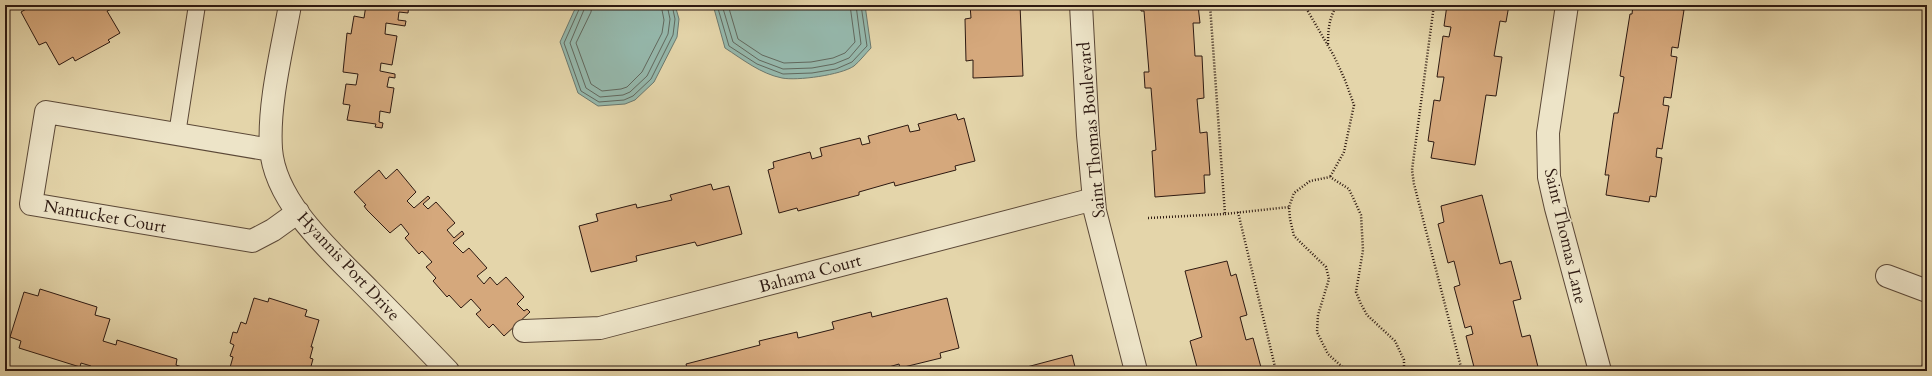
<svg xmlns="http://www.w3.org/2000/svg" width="1932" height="376" font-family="Cardo,serif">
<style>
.water{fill:#95b8ac;stroke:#6b786e}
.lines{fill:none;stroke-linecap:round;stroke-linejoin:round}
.shore{stroke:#61685e;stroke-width:1}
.building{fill:#d5a87c;stroke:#2d1911}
.service-casing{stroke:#5b4837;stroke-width:18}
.minor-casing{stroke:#5b4837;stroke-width:24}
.path{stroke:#2d1911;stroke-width:2.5;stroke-dasharray:1 2;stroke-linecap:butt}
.service{stroke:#ede4c8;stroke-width:16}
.minor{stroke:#ede4c8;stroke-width:22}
.labels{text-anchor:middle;stroke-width:3;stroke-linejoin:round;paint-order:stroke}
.street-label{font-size:17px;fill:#2d1911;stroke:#ede4c8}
</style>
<rect width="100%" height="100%" fill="#e4d5aa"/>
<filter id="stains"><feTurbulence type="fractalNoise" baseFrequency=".005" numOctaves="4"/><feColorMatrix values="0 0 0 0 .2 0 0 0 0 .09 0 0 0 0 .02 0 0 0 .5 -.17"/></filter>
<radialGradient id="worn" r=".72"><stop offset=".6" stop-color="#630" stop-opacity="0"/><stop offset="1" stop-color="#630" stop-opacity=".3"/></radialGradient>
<path class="water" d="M 579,5 L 675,5 L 679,19 L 677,37 L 654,82 L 635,100 L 625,104 L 598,106 L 578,93 L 560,42 L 574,11 Z
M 713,5 L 865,5 L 871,48 C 866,53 860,61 854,66 C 841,75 797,81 782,78 C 761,74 742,59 725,48 Z"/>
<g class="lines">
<path class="shore" d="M 581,5 L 564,43 L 581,91 L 599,102 L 624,100 L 633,96 L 651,79 L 673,35 L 675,19 L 672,5
M 586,5 L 570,43 L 586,88 L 600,97 L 623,95 L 630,92 L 647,76 L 668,34 L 670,19 L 667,5
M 592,5 L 591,12 L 576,43 L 591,84 L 602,91 L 621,89 L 627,87 L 642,72 L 662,33 L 664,20 L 661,5
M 717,5 L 729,46 L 757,64 L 783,74 L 812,73 L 836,69 L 852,62 L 867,46 L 861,5
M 722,5 L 733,42 L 759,60 L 783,69 L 812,68 L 834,64 L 849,58 L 861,44 L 856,5
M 728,5 L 738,39 L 762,55 L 784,63 L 811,62 L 833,58 L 845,53 L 855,42 L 850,5"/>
</g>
<path class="building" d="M 27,5 L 110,5 L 112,9 L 107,11 L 120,33 L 108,40 L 110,42 L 75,61 L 73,57 L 59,65 L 46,42 L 39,45 L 21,12 L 28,8 Z
M 366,5 L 409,5 L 408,13 L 399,12 L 398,20 L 406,21 L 405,26 L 386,23 L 385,34 L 397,36 L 392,65 L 381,63 L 380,71 L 395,74 L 395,78 L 389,77 L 387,87 L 394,88 L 390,113 L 380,111 L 379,122 L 383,123 L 382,128 L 375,127 L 376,124 L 347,120 L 350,105 L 343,104 L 346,84 L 356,85 L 358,74 L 343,72 L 347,33 L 351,34 L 354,16 L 364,18 Z
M 970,5 L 1020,5 L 1023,76 L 973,78 L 973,60 L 966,61 L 965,19 L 971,18 Z
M 1140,5 L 1198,5 L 1200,23 L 1193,23 L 1195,56 L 1202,56 L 1204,98 L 1197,99 L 1200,133 L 1207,132 L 1210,175 L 1204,175 L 1205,193 L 1155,197 L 1152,151 L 1156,150 L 1151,88 L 1145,88 L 1144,72 L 1149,72 L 1144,11 L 1141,11 Z
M 1447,5 L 1509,5 L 1506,22 L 1500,21 L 1494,56 L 1502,57 L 1496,96 L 1486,95 L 1475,165 L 1431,158 L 1434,142 L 1428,141 L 1434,100 L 1440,101 L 1444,77 L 1437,77 L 1443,36 L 1449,37 L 1451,27 L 1444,26 Z
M 1633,5 L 1678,5 L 1677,9 L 1684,10 L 1678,48 L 1672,47 L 1671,56 L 1677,57 L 1671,98 L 1664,97 L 1663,105 L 1669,106 L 1662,149 L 1657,148 L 1656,157 L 1662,158 L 1656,197 L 1650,196 L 1649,202 L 1606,195 L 1609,175 L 1605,175 L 1614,113 L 1618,113 L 1624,77 L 1620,76 L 1630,14 L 1632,14 Z
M 956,114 L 958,120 L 964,118 L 975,161 L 955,166 L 956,170 L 895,186 L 894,182 L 859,192 L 859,195 L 798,211 L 797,208 L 779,213 L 768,170 L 774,168 L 773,162 L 810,152 L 812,159 L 822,156 L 820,148 L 860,138 L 862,145 L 870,143 L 868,136 L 908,125 L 910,132 L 920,130 L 918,124 Z
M 397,169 L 416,192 L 407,201 L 414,208 L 428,196 L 430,198 L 423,204 L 428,209 L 436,202 L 455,223 L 447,230 L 454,238 L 462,231 L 464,234 L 453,243 L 463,253 L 469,248 L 487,268 L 477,276 L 484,284 L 490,277 L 497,285 L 506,277 L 524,297 L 517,304 L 524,311 L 527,309 L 530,312 L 504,336 L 493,324 L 489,328 L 476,314 L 481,310 L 471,299 L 461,308 L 449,295 L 447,297 L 433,281 L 436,278 L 426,267 L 432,262 L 422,251 L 419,254 L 405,238 L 409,234 L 401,224 L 390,233 L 367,210 L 364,206 L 366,205 L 354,192 L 379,170 L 386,179 Z
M 711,184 L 713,190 L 729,186 L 742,234 L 697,246 L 695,242 L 636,256 L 637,261 L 591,272 L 579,226 L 598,221 L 596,214 L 636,204 L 637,208 L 672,200 L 670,195 Z
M 1482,195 L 1500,264 L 1511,261 L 1521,299 L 1513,301 L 1522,337 L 1530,335 L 1539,371 L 1475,371 L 1466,336 L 1473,334 L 1471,326 L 1465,328 L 1454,287 L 1460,285 L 1454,261 L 1448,263 L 1438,224 L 1444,222 L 1441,206 Z
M 1227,261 L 1231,276 L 1236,274 L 1247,315 L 1240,317 L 1246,340 L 1253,338 L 1262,371 L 1198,371 L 1190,341 L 1202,337 L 1185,271 Z
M 40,289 L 97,307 L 95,315 L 110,319 L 103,341 L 116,345 L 117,340 L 177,359 L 176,365 L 185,368 L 184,371 L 89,371 L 91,366 L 81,363 L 80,367 L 19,348 L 21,341 L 10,337 L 24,292 L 38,296 Z
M 254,298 L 268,302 L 269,298 L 307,310 L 305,316 L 319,320 L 311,347 L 313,347 L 310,358 L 313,359 L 310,370 L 229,371 L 233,357 L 230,356 L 234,345 L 230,343 L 233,332 L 237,333 L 241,322 L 246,324 Z
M 947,298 L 959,348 L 940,353 L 941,358 L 900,368 L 899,364 L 875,371 L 688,371 L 686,364 L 760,345 L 759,341 L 797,332 L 798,338 L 834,329 L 832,322 L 871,312 L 872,317 Z
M 1926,347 L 1927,371 L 1921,371 Z
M 1072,355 L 1076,371 L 1024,371 L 1023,368 Z"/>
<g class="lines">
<g class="service-casing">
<path id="service" d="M 177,134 L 197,5"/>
</g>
<g class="minor-casing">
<path id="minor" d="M 290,5 C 282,50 268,104 271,149 C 275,204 334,254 370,291 C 396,317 422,344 448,371
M 1081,5 L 1088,135 L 1095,211 L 1136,371
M 1567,5 L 1548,133 L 1549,177 L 1556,208 L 1600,371
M 271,150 L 46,112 L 31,204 L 252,241 L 273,230 L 298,212
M 1887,276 L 1927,291
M 524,331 L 600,328 L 1094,199"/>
</g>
<path class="path" d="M 1298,5 L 1306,8 L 1334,56 L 1345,80 L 1354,105 L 1344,152 L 1330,177
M 1434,5 L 1412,170 L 1414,184 L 1462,371
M 1328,44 C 1328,31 1329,15 1338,5
M 1238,212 L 1276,371
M 1225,214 L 1289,207
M 1148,218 L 1225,214 L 1210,5
M 1347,371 L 1328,354 L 1317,332 L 1318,315 L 1329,279 L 1326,267 L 1294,236 L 1290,219 L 1289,207 L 1294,193 L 1310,181 L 1330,177 L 1349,189 L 1361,215 L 1363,250 L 1356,292 L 1361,304 L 1367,315 L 1395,341 L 1404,360 L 1404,371"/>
<use href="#service" class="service"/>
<use href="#minor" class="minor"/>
</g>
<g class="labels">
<g class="street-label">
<text transform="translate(1091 130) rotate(-95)" y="6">Saint Thomas Boulevard</text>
<text transform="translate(105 216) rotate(10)" y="6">Nantucket Court</text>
<text transform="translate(1566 236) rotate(77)" y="6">Saint Thomas Lane</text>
<text transform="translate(349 266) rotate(47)" y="6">Hyannis Port Drive</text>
<text transform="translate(810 273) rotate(-15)" y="6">Bahama Court</text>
</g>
</g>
<rect width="1932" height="376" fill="none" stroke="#e4d5aa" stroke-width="20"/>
<rect x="6" y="6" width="1920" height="364" fill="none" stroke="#2d1911" stroke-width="2"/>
<rect x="10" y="10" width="1912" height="356" fill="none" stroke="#2d1911"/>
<rect width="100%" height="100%" filter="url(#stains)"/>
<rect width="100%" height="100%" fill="url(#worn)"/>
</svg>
